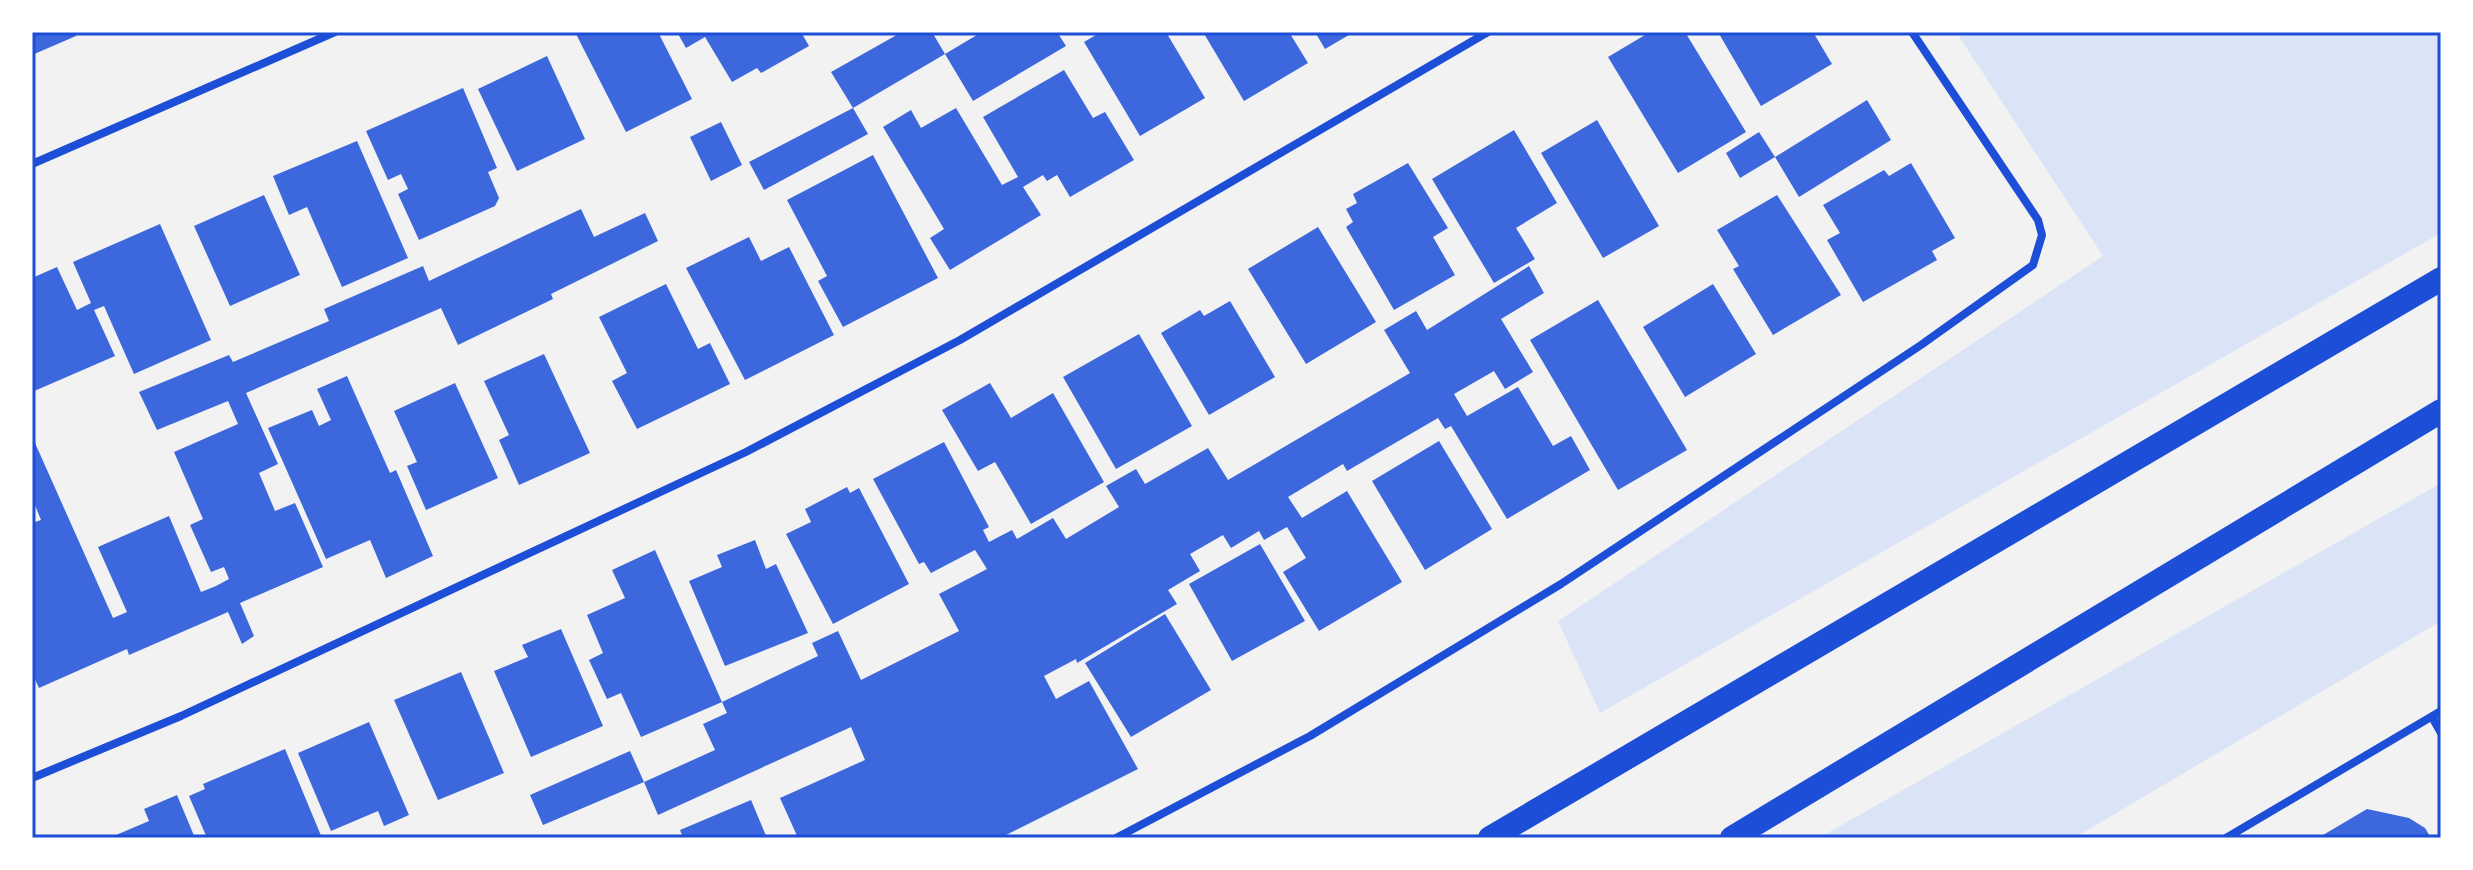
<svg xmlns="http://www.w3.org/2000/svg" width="2473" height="870" font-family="'Open Sans',sans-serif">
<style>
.green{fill:#dbe4f7}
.building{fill:#3d67dc}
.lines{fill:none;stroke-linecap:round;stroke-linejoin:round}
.minor{stroke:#1d4ed8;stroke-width:8}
.motorway{stroke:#1d4ed8;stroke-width:24}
.neatline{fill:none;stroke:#1d4ed8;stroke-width:3}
</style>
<rect width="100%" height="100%" fill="#f2f2f2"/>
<path class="green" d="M 1956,32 L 2441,32 L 2441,233 L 1600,713 L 1558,621 L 2103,256 Z
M 2441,483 L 2441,621 L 2074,838 L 1819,838 Z"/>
<path class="building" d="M 32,32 L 75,32 L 76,36 L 32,55 Z
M 580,32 L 658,32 L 692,99 L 626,132 L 576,34 Z
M 677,32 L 801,32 L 809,46 L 761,73 L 757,68 L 732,82 L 705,37 L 686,48 Z
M 902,32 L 932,32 L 945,54 L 853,108 L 831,72 Z
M 982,32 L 1057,32 L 1066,46 L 973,101 L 945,54 Z
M 1101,32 L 1166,32 L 1205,98 L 1140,136 L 1084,42 Z
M 1203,32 L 1289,32 L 1308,63 L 1244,101 Z
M 1315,32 L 1354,32 L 1325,49 Z
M 1650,32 L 1685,32 L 1746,132 L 1678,173 L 1608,57 Z
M 1718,32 L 1813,32 L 1832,64 L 1761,106 Z
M 547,56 L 585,139 L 517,171 L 478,89 Z
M 1064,70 L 1093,118 L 1105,112 L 1134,160 L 1070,197 L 1057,175 L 1047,181 L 1043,175 L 1023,187 L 1041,215 L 950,270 L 930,238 L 944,229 L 883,127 L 911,110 L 921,128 L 956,108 L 1002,185 L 1018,177 L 983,117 Z
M 463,88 L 497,168 L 488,172 L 499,198 L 495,206 L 419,240 L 398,194 L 408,189 L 401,174 L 388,180 L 366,131 Z
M 1867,100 L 1891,140 L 1799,197 L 1775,157 Z
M 853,108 L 868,134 L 764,190 L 749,162 Z
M 1597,120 L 1659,226 L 1603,258 L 1541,153 Z
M 721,122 L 742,165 L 711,181 L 690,137 Z
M 1514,130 L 1557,203 L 1516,228 L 1535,259 L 1494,283 L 1432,179 Z
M 1759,132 L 1775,157 L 1740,178 L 1726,153 Z
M 357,141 L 408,258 L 342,287 L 307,207 L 289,215 L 273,176 Z
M 873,155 L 938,278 L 843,327 L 818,281 L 827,276 L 787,200 Z
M 1408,163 L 1448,228 L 1433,237 L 1455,275 L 1394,310 L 1346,227 L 1353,222 L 1346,209 L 1357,203 L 1353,194 Z
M 1911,163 L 1955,238 L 1932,251 L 1937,260 L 1863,302 L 1827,240 L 1840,233 L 1823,205 L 1884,170 L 1889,176 Z
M 264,195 L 300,275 L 230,306 L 194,226 Z
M 1777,195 L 1841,295 L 1773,335 L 1733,269 L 1739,266 L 1717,230 Z
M 581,209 L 594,237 L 645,213 L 658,241 L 551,294 L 553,299 L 458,345 L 441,308 L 246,393 L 278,464 L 259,473 L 275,511 L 295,503 L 323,567 L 240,603 L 254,636 L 242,644 L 228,612 L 129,655 L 127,649 L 39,688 L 32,673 L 32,523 L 41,520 L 32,498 L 32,445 L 35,443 L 113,618 L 127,612 L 98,547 L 169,516 L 201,592 L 216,586 L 229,579 L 224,567 L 211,572 L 190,525 L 203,519 L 174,452 L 238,424 L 228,401 L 157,430 L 139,392 L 229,355 L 233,362 L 329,321 L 324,309 L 423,266 L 429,281 Z
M 160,224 L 211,340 L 134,374 L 104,306 L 94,310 L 115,356 L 32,392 L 32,278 L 57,267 L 77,310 L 91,303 L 73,262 Z
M 1318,227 L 1376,322 L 1306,364 L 1248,269 Z
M 749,237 L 761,261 L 789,247 L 834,335 L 745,380 L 686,268 Z
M 1529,266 L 1544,293 L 1501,319 L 1533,372 L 1505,389 L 1494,371 L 1454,394 L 1467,416 L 1518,387 L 1553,446 L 1571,436 L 1590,470 L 1507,519 L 1451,426 L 1445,429 L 1438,418 L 1347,471 L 1343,464 L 1288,497 L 1302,518 L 1347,491 L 1402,582 L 1319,631 L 1283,572 L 1306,558 L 1287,527 L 1264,540 L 1259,531 L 1231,548 L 1223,535 L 1190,554 L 1200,571 L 1168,590 L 1177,604 L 1077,663 L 1076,659 L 1044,676 L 1056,699 L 1089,681 L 1138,769 L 1000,838 L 798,838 L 780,798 L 865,760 L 851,727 L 658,815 L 644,782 L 543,825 L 530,795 L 630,751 L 644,782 L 715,750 L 703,724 L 727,713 L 722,702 L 818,656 L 812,643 L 838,631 L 861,680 L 959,631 L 939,594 L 987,569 L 975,550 L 931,573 L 924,562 L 919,564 L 873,479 L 944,442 L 989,527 L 983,530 L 989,542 L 1012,530 L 1017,539 L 1053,518 L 1066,539 L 1119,507 L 1106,486 L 1136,469 L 1145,484 L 1208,448 L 1228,480 L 1410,373 L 1384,330 L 1416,311 L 1427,330 Z
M 666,284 L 698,349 L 710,343 L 730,384 L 637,429 L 612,381 L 627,373 L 599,317 Z
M 1713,284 L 1756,354 L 1685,397 L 1643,327 Z
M 1598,300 L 1687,450 L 1618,490 L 1530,340 Z
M 1230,301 L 1275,377 L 1209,415 L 1161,333 L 1200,310 L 1204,316 Z
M 1139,334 L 1192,426 L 1116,469 L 1063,377 Z
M 544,354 L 590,453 L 519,485 L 499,440 L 509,435 L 484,381 Z
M 347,376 L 390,473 L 396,470 L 433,556 L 386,578 L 370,540 L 326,559 L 268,428 L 312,410 L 319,426 L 331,420 L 317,389 Z
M 455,383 L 498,478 L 426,510 L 407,466 L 417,462 L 394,411 Z
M 990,383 L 1011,418 L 1053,393 L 1104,482 L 1031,524 L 995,462 L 978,471 L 942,410 Z
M 1439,441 L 1492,529 L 1425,570 L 1372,481 Z
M 847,487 L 850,493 L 859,488 L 909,584 L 833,624 L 786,534 L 811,522 L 805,509 Z
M 755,540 L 766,569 L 776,564 L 808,633 L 725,666 L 689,581 L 722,567 L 717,555 Z
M 1260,544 L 1305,621 L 1232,661 L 1189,584 Z
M 655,550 L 722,702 L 641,737 L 621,693 L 607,699 L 589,660 L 603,653 L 587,615 L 625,598 L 612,570 Z
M 1165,614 L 1211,690 L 1131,737 L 1085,663 Z
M 561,629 L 603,726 L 531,757 L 494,671 L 528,657 L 522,645 Z
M 461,672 L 504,773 L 438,800 L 394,700 Z
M 369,722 L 409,815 L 384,826 L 378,811 L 331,831 L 298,753 Z
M 285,749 L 322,838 L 207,838 L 189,796 L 205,789 L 203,784 Z
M 177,795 L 195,838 L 109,838 L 149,821 L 144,809 Z
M 751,800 L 767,838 L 683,838 L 680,830 Z
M 2367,809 L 2409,818 L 2425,828 L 2431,838 L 2318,838 Z"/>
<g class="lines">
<path class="minor" d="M 32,164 L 335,32
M 2432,717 L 2441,733
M 32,778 L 181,716 L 746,452 L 960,340 L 1488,32
M 1116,838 L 1310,736 L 1561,584 L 1921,345 L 2033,265 L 2042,235 L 2038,220 L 1912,32
M 2226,838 L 2441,711"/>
<path class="motorway" d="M 1490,838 L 2441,279
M 1732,838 L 2441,411"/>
</g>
<rect width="2473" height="870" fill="none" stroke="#ffffff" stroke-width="68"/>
<rect x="34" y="34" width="2405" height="802" class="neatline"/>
</svg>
